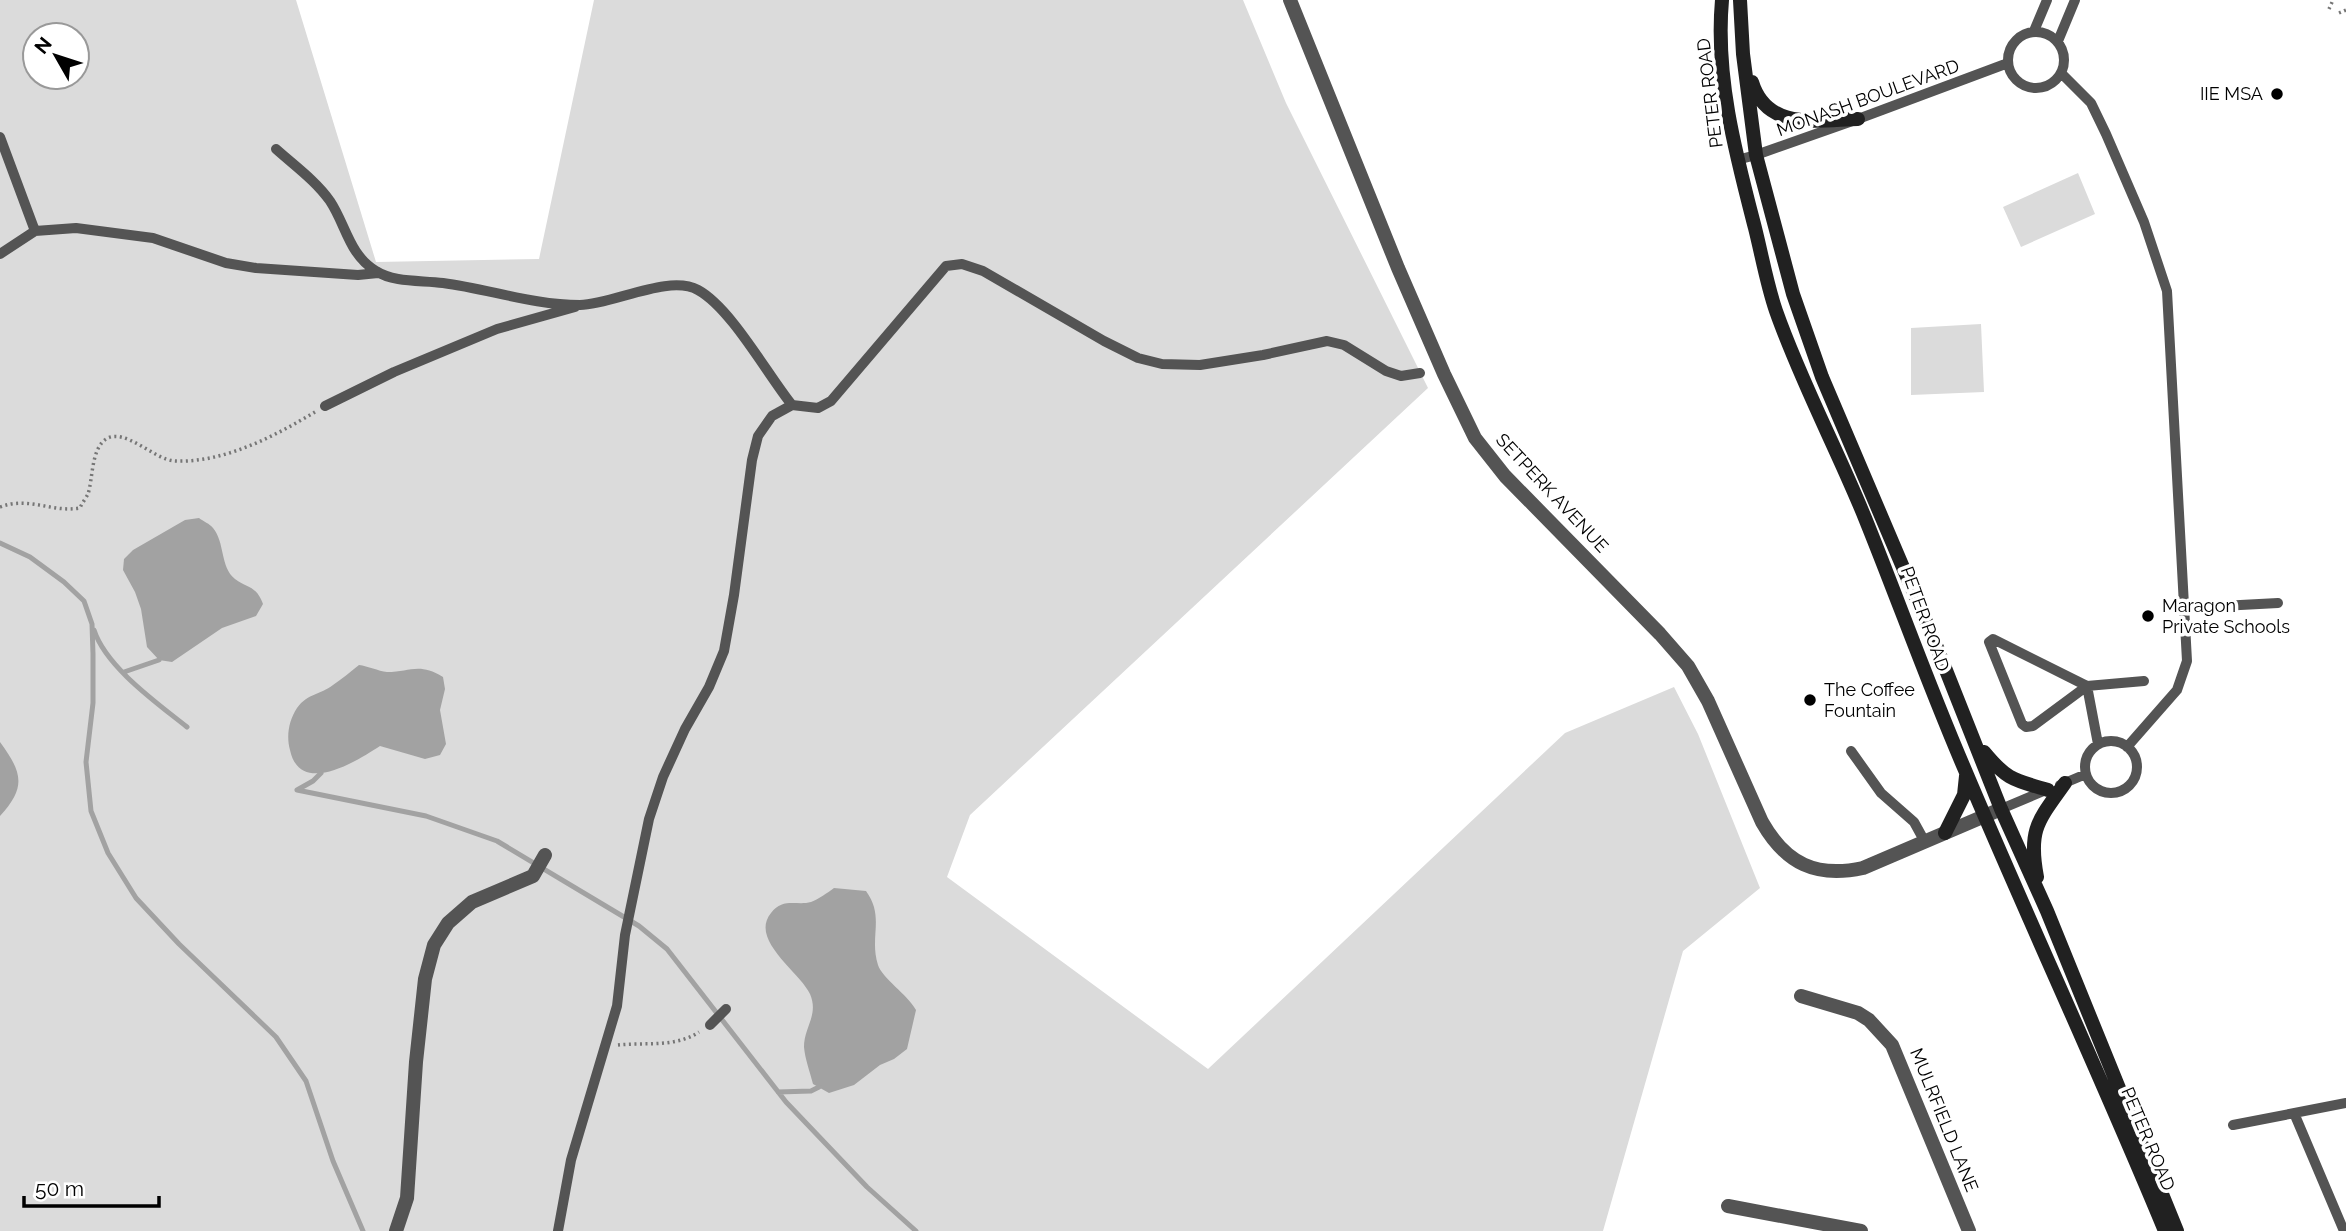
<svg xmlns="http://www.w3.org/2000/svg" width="2346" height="1231" font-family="Raleway,sans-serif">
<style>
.green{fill:#dbdbdb;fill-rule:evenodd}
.water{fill:#a2a2a2}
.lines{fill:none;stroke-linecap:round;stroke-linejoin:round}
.stream{stroke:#a2a2a2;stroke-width:5}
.path{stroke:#767676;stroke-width:3.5;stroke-dasharray:2 3.5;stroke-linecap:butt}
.service{stroke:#545454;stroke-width:10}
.minor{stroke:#545454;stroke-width:14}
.secondary{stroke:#212121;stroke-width:14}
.poi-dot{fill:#000;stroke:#fff;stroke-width:2.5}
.labels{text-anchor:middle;stroke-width:7;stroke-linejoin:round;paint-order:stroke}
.street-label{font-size:18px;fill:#000;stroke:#fff}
.poi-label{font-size:18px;fill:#000;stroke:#fff;text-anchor:start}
</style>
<rect width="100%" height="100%" fill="#fff"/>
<path class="green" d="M 0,0 L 296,0 L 376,262 L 539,259 L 594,0 L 1243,0 L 1286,103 L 1428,388 L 970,815 L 947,877 L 1208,1069 L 1565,733 L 1674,687 L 1698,734 L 1760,888 L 1683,951 L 1603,1231 L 0,1231 ZM 35,35 L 77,35 L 77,77 L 35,77 Z
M 2078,173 L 2095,214 L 2021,247 L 2003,207 Z
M 1981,324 L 1984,392 L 1911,395 L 1911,328 Z"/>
<path class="water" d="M 199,518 C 203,521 210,524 213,528 C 225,542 220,567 235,579 C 248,589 256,585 263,604 L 256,616 L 222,628 L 172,662 L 159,660 L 147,647 L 141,609 L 135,592 L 123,570 L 124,559 L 133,550 L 185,520 Z
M 359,665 C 368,666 378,671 387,672 C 410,672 419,662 443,677 L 445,689 L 440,710 L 446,744 L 440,755 L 425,759 L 380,746 C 357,761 300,797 290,750 C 286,736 289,720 297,708 C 308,693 320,695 333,685 C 342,679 350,672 359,665 Z
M 0,742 C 22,772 27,787 0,816 Z
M 834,888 L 866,891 C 885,917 869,937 878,965 C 882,978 907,994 916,1010 L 907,1049 L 894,1059 L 880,1065 L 854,1085 L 829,1093 L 813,1084 C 810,1072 805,1059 804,1047 C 804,1027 819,1015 810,994 C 800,972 749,940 771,913 C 783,897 797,906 811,902 C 819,899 827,893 834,888 Z"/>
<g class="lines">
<path class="stream" d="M 0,543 L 30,557 L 64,582 L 84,601 L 92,624 L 93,654 L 93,703 L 86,762 L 91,811 L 108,853 L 136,898 L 179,944 L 276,1037 L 306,1081 L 333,1161 L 363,1231
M 94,630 C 106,667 157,703 187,727
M 124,672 L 159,660
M 297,790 L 426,816 L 497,841 L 639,926 L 667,949 L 786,1102 L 867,1187 L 916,1231
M 297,790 L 313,781 L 321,773
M 778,1092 L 811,1091 L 819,1087"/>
<path class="path" d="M 2329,9 L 2333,0
M 2339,13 L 2346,10
M 0,507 C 29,496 52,513 80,508 C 82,503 86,498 88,494 C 93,479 91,449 106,439 C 125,427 154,460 175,461 C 224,463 275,436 315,412
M 618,1045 C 645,1042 675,1048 699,1032"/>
<path class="service" d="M 2034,31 L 2047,0
M2008 60a28 28 0 1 1 56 0a28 28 0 1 1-56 0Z
M 2058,41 L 2075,0
M 2061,73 L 2091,103 L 2106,134 L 2144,222 L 2167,291 L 2187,661 L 2177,690 L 2127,747
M 0,137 L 35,231
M 276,149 C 295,166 316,181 330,201 C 346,225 349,255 376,271 C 394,283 422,280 443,283 C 489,289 533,305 580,305 C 614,304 669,274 698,290 C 731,308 767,374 792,405
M 1737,160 L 1756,155 L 1858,119 L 2008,63
M 0,254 L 35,231 L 76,228 L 153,238 L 226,263 L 256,268 L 358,275 L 378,273
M 325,406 L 394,372 L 497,329 L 575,307
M 2184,608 L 2278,603
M 2087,686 L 1993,639 L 1989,642 L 2022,724 L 2026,727 L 2033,726 L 2087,686 L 2144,681
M 2087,686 L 2098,744
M2085 767a26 26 0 1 1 52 0a26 26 0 1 1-52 0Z
M 1851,751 L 1881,793 L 1914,822 L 1925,842
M 2060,785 L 2086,774
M 2001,809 L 2046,790
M 710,1025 L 726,1009
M 2294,1113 L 2344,1231
M 2233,1125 L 2346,1103
M 558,1231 L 571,1160 L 617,1006 L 625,935 L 649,819 L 663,777 L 685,729 L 709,687 L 724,651 L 734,595 L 752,460 L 758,436 L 772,416 L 792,405 L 818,408 L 831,401 L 946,266 L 962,264 L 983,271 L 1104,341 L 1138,358 L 1162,364 L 1200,365 L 1263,355 L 1327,341 L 1344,345 L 1386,371 L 1401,376 L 1420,373"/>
<path class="minor" d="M 1290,0 L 1398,268 L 1444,374 L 1475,438 L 1505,476 L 1660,634 L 1688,666 L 1708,701 L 1762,822 C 1786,864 1816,878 1863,868 L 2001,809
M 1801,996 L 1858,1013 L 1869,1020 L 1892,1045 L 1969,1231
M 1728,1206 L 1861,1231
M 396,1231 L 407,1198 L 416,1062 L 425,979 L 434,945 L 448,923 L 472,902 L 533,876 L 545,855"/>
<path class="secondary" d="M 1722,0 C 1715,77 1736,155 1755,228 C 1762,256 1767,285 1776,311 C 1801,382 1837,449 1865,518 C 1899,602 1929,687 1965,770 C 2030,924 2101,1076 2165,1231
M 1740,0 L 1743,54 L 1756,155 L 1793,294 L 1822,377 L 1936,645 L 2001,809 L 2047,911 L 2177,1231
M 1752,82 C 1767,131 1817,120 1858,119
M 1984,752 C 2007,780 2014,780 2048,790
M 1945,833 L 1964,795 L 1966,776
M 2037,877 C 2028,829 2038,821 2065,783"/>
</g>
<g class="poi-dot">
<circle cx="2277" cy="94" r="7"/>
<circle cx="2148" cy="616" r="7"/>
<circle cx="1810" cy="700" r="7"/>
</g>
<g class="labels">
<g class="street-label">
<text transform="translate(1710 93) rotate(-97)" y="6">PETER ROAD</text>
<text transform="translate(1868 98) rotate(-20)" y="6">MONASH BOULEVARD</text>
<text transform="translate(1552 493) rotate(47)" y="6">SETPERK AVENUE</text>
<text transform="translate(1925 619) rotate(70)" y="6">PETER ROAD</text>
<text transform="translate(1944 1120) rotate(68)" y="6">MULRFIELD LANE</text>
<text transform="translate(2148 1139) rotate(67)" y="6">PETER ROAD</text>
</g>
<g class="poi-label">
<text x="2263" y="100" text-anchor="end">IIE MSA</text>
<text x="2162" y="612">Maragon<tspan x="2162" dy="21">Private Schools</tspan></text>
<text x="1824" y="696">The Coffee<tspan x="1824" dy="21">Fountain</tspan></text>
</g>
</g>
<g transform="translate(56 56) rotate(309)"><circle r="33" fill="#ffffff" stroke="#999999" stroke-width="2"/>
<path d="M0-5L12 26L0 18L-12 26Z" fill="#000000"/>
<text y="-10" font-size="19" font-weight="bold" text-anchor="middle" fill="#000000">N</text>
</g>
<path d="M24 1196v10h135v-10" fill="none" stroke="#000000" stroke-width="3.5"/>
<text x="35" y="1196" font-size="21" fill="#000000" stroke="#ffffff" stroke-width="5" paint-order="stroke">50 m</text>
</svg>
